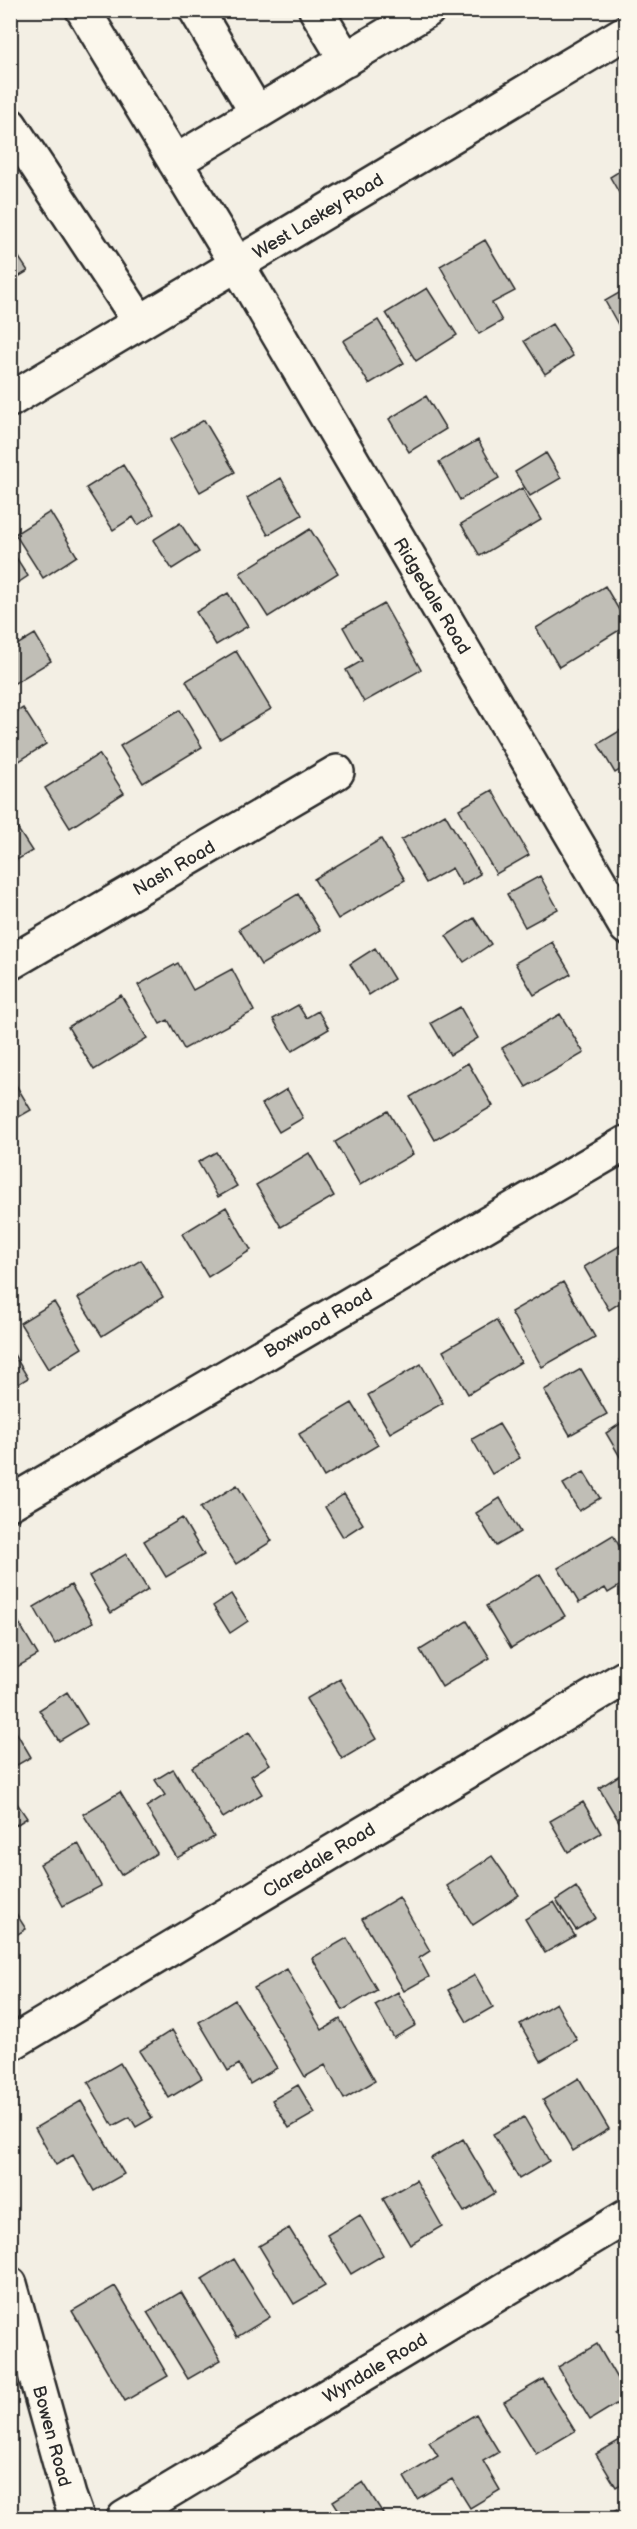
<svg xmlns="http://www.w3.org/2000/svg" width="637" height="2529" font-family="'Balsamiq Sans',sans-serif">
<style>
.building{fill:#c0beb6;stroke:#2b2b2b;stroke-width:1.5}
.lines{fill:none;stroke-linecap:round;stroke-linejoin:round}
.minor-casing{stroke:#2b2b2b;stroke-width:38}
.major-casing{stroke:#2b2b2b;stroke-width:38}
.minor{stroke:#fbf7ec;stroke-width:33}
.major{stroke:#fbf7ec;stroke-width:33}
.labels{text-anchor:middle;stroke-width:6;stroke-linejoin:round;paint-order:stroke}
.street-label{font-size:18px;fill:#2b2b2b;stroke:#fbf7ec}
</style>
<rect width="100%" height="100%" fill="#f3efe4"/>
<filter id="ink" filterUnits="userSpaceOnUse"><feTurbulence type="fractalNoise" baseFrequency=".0167" numOctaves="2"/><feDisplacementMap in="SourceGraphic" scale="12" xChannelSelector="R" yChannelSelector="G"/><feConvolveMatrix kernelMatrix="1 2 1 2 8 2 1 2 1" color-interpolation-filters="sRGB"/></filter>
<g filter="url(#ink)">
<path class="building" d="M 626,167 L 626,205 L 610,177 Z
M 485,240 L 515,291 L 492,303 L 502,321 L 479,334 L 440,266 Z
M 10,244 L 28,271 L 10,282 Z
M 427,288 L 457,335 L 416,361 L 386,313 Z
M 626,289 L 626,324 L 620,328 L 605,301 Z
M 378,320 L 404,363 L 369,384 L 343,341 Z
M 552,324 L 573,356 L 545,374 L 524,341 Z
M 426,396 L 446,429 L 409,452 L 389,419 Z
M 204,420 L 235,472 L 200,492 L 170,440 Z
M 478,440 L 499,478 L 460,500 L 439,462 Z
M 546,453 L 561,478 L 530,496 L 515,472 Z
M 123,465 L 154,514 L 138,525 L 133,517 L 113,530 L 86,488 Z
M 281,478 L 302,515 L 268,535 L 247,498 Z
M 522,488 L 541,520 L 480,556 L 461,524 Z
M 50,512 L 77,556 L 43,578 L 15,534 Z
M 180,523 L 199,552 L 172,569 L 153,540 Z
M 310,529 L 338,573 L 268,617 L 240,573 Z
M 10,548 L 28,576 L 10,588 Z
M 605,586 L 626,622 L 626,626 L 559,667 L 536,628 Z
M 228,593 L 248,626 L 216,645 L 196,612 Z
M 384,604 L 421,670 L 364,702 L 346,670 L 362,661 L 343,627 Z
M 35,634 L 51,661 L 10,686 L 10,649 Z
M 236,651 L 271,709 L 220,739 L 186,681 Z
M 23,708 L 46,744 L 10,767 L 10,716 Z
M 180,710 L 202,747 L 143,783 L 120,746 Z
M 626,727 L 626,774 L 623,768 L 615,773 L 598,744 Z
M 99,754 L 124,793 L 70,828 L 45,788 Z
M 492,790 L 529,855 L 496,874 L 459,809 Z
M 445,814 L 480,874 L 462,885 L 452,868 L 426,883 L 401,840 Z
M 10,817 L 32,851 L 10,864 Z
M 381,839 L 405,880 L 338,919 L 314,879 Z
M 540,876 L 558,909 L 525,927 L 507,894 Z
M 298,894 L 320,930 L 261,965 L 239,929 Z
M 474,918 L 491,944 L 464,962 L 446,936 Z
M 552,942 L 571,974 L 534,995 L 515,963 Z
M 375,948 L 394,979 L 369,995 L 350,964 Z
M 178,963 L 193,990 L 232,969 L 254,1011 L 184,1049 L 168,1020 L 160,1024 L 138,985 Z
M 121,995 L 147,1038 L 94,1070 L 68,1027 Z
M 298,1005 L 306,1018 L 318,1011 L 329,1029 L 292,1051 L 273,1019 Z
M 460,1007 L 478,1038 L 450,1055 L 431,1023 Z
M 560,1014 L 584,1053 L 526,1087 L 502,1048 Z
M 468,1063 L 493,1106 L 435,1140 L 410,1097 Z
M 10,1075 L 31,1110 L 10,1122 Z
M 287,1089 L 303,1118 L 279,1132 L 262,1104 Z
M 388,1111 L 413,1154 L 360,1185 L 335,1142 Z
M 216,1152 L 237,1186 L 218,1197 L 198,1162 Z
M 309,1153 L 334,1196 L 281,1227 L 256,1185 Z
M 226,1207 L 251,1250 L 208,1277 L 182,1234 Z
M 626,1242 L 626,1299 L 609,1310 L 584,1267 Z
M 141,1260 L 163,1297 L 102,1336 L 78,1298 Z
M 563,1282 L 595,1337 L 542,1367 L 511,1312 Z
M 54,1302 L 82,1348 L 48,1369 L 20,1323 Z
M 496,1320 L 521,1362 L 468,1394 L 443,1351 Z
M 10,1348 L 28,1378 L 10,1389 Z
M 626,1356 L 626,1373 L 619,1360 Z
M 421,1364 L 443,1403 L 390,1433 L 368,1395 Z
M 581,1369 L 607,1414 L 570,1435 L 544,1390 Z
M 352,1403 L 378,1445 L 324,1477 L 299,1434 Z
M 626,1420 L 626,1467 L 606,1433 Z
M 499,1424 L 520,1458 L 492,1474 L 472,1439 Z
M 584,1472 L 600,1498 L 579,1511 L 563,1484 Z
M 237,1485 L 272,1541 L 236,1564 L 200,1508 Z
M 344,1494 L 363,1524 L 343,1537 L 325,1507 Z
M 500,1498 L 520,1532 L 496,1546 L 476,1513 Z
M 182,1518 L 204,1555 L 166,1577 L 144,1541 Z
M 613,1535 L 626,1558 L 626,1582 L 608,1593 L 605,1588 L 579,1603 L 558,1568 Z
M 126,1554 L 148,1590 L 111,1613 L 89,1576 Z
M 540,1574 L 565,1616 L 511,1648 L 486,1606 Z
M 71,1585 L 93,1622 L 55,1644 L 34,1607 Z
M 231,1594 L 248,1621 L 230,1633 L 213,1606 Z
M 16,1618 L 38,1655 L 10,1671 L 10,1622 Z
M 467,1621 L 490,1658 L 442,1687 L 420,1650 Z
M 340,1679 L 376,1739 L 342,1759 L 306,1699 Z
M 67,1692 L 87,1724 L 59,1741 L 39,1710 Z
M 12,1725 L 31,1757 L 10,1769 L 10,1726 Z
M 249,1732 L 270,1764 L 251,1776 L 262,1794 L 223,1818 L 192,1767 Z
M 173,1769 L 214,1837 L 177,1858 L 146,1807 L 165,1795 L 155,1780 Z
M 626,1771 L 626,1828 L 624,1830 L 599,1788 Z
M 120,1792 L 157,1853 L 121,1875 L 83,1814 Z
M 10,1793 L 27,1818 L 10,1829 Z
M 583,1802 L 601,1833 L 568,1852 L 550,1821 Z
M 78,1843 L 101,1886 L 63,1906 L 40,1864 Z
M 492,1856 L 519,1895 L 473,1925 L 447,1886 Z
M 576,1887 L 596,1918 L 576,1930 L 556,1900 Z
M 399,1897 L 430,1951 L 419,1958 L 429,1977 L 404,1991 L 362,1919 Z
M 554,1902 L 575,1936 L 545,1953 L 525,1919 Z
M 10,1904 L 26,1929 L 10,1939 Z
M 347,1938 L 377,1990 L 343,2010 L 312,1958 Z
M 287,1969 L 322,2030 L 340,2019 L 375,2081 L 344,2099 L 325,2065 L 305,2077 L 254,1988 Z
M 475,1975 L 493,2007 L 467,2022 L 448,1990 Z
M 398,1992 L 416,2025 L 394,2038 L 375,2005 Z
M 235,2000 L 277,2068 L 250,2084 L 239,2064 L 228,2071 L 199,2022 Z
M 556,2003 L 577,2040 L 541,2061 L 520,2024 Z
M 172,2030 L 202,2078 L 169,2098 L 139,2051 Z
M 120,2063 L 152,2118 L 136,2127 L 130,2117 L 113,2126 L 88,2082 Z
M 579,2078 L 609,2129 L 573,2151 L 543,2100 Z
M 298,2085 L 315,2113 L 289,2128 L 272,2100 Z
M 81,2101 L 124,2174 L 94,2191 L 73,2155 L 56,2165 L 35,2128 Z
M 524,2117 L 549,2161 L 519,2179 L 493,2134 Z
M 463,2139 L 495,2193 L 464,2212 L 431,2158 Z
M 416,2180 L 442,2226 L 410,2245 L 383,2199 Z
M 360,2215 L 383,2255 L 351,2274 L 327,2235 Z
M 289,2228 L 325,2286 L 294,2304 L 259,2246 Z
M 234,2259 L 270,2317 L 237,2337 L 202,2279 Z
M 115,2286 L 168,2376 L 125,2401 L 72,2311 Z
M 181,2292 L 221,2360 L 188,2379 L 147,2312 Z
M 626,2325 L 626,2346 L 617,2330 Z
M 597,2344 L 626,2394 L 626,2398 L 590,2420 L 558,2367 Z
M 543,2379 L 575,2431 L 536,2454 L 504,2402 Z
M 476,2414 L 499,2452 L 483,2461 L 500,2490 L 470,2508 L 452,2479 L 417,2499 L 404,2477 L 438,2456 L 429,2442 Z
M 625,2437 L 626,2481 L 616,2487 L 596,2454 Z
M 363,2482 L 386,2518 L 344,2518 L 333,2501 Z
M 617,2510 L 622,2518 L 600,2518 Z
M 312,2512 L 316,2518 L 301,2518 Z"/>
<g class="lines">
<g class="minor-casing">
<path id="minor" d="M 83,10 L 237,264 L 626,927
M 196,10 L 257,113
M 316,10 L 346,60
M 10,125 L 140,322
M 175,162 L 428,10
M 10,963 L 337,772
M 10,1503 L 626,1143
M 10,2044 L 626,1677
M 10,2284 L 69,2496 L 77,2518
M 124,2518 L 626,2217"/>
</g>
<g class="major-casing">
<path id="major" d="M 10,400 L 626,32"/>
</g>
<use href="#minor" class="minor"/>
<use href="#major" class="major"/>
</g>
</g>
<g class="labels">
<g class="street-label">
<text transform="translate(318 216) rotate(-31)" y="6">West Laskey Road</text>
<text transform="translate(432 596) rotate(59)" y="6">Ridgedale Road</text>
<text transform="translate(174 868) rotate(-30)" y="6">Nash Road</text>
<text transform="translate(318 1323) rotate(-30)" y="6">Boxwood Road</text>
<text transform="translate(319 1860) rotate(-31)" y="6">Claredale Road</text>
<text transform="translate(375 2368) rotate(-31)" y="6">Wyndale Road</text>
<text transform="translate(52 2436) rotate(75)" y="6">Bowen Road</text>
</g>
</g>
<rect width="637" height="2529" fill="none" stroke="#fbf7ec" stroke-width="36"/>
<rect x="18" y="18" width="601" height="2493" fill="none" stroke="#2b2b2b" stroke-width="2" filter="url(#ink)"/>
</svg>
